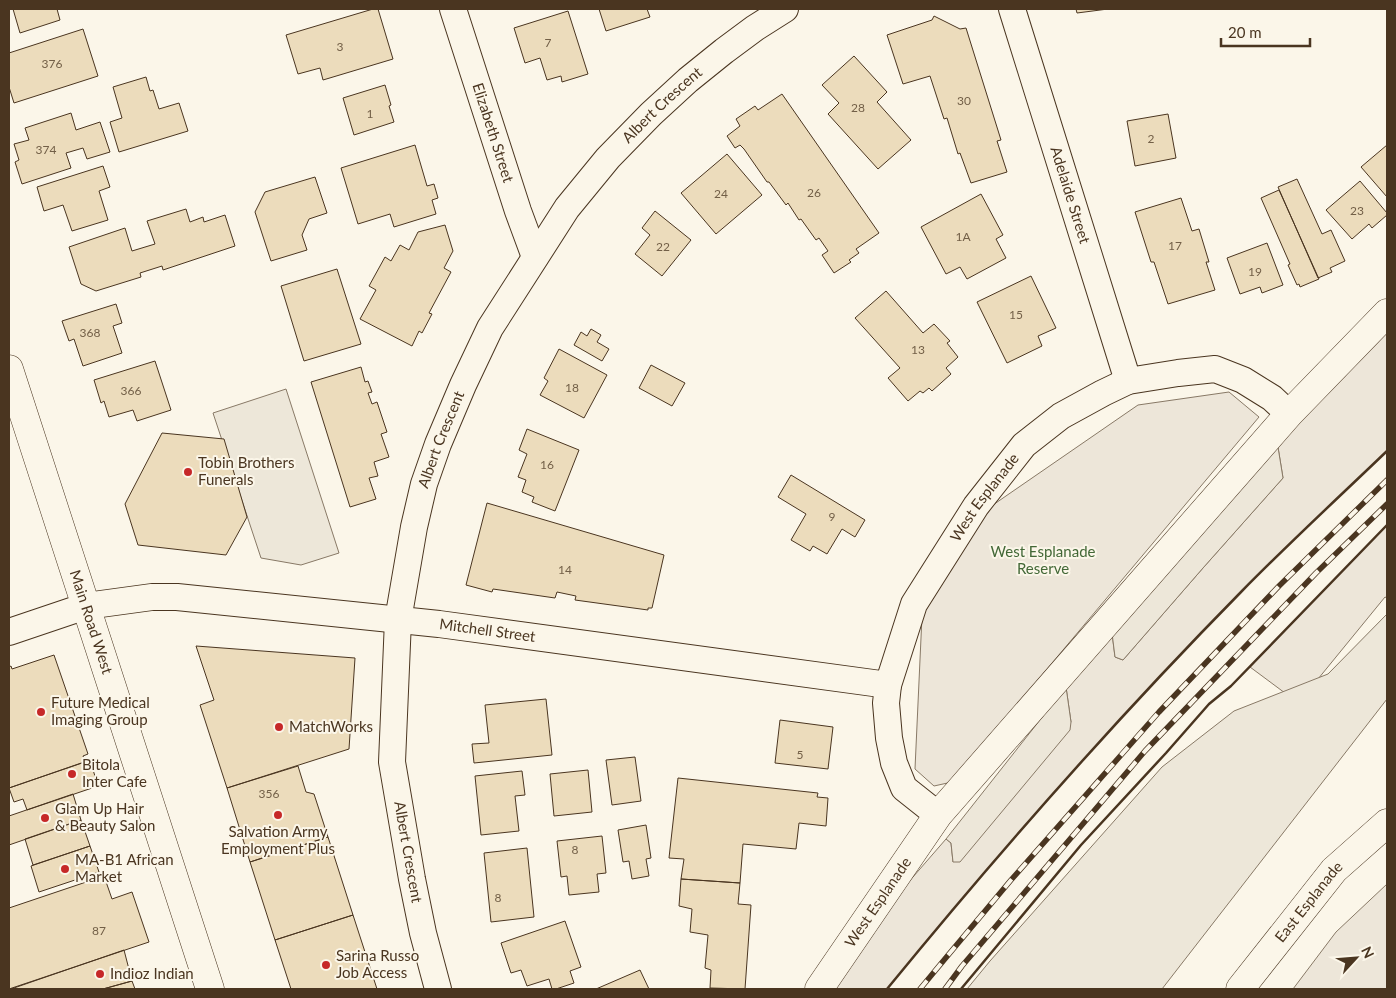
<svg xmlns="http://www.w3.org/2000/svg" width="1396" height="998" font-family="Lato,sans-serif">
<style>
.green{fill:#ede6d9;stroke:#887966}
.parking{fill:#ede7d9;stroke:#887966}
.building{fill:#ecdcbc;stroke:#4a3520}
.lines{fill:none;stroke-linecap:round;stroke-linejoin:round}
.minor-casing{stroke:#4a3520;stroke-width:28}
.tertiary-casing{stroke:#4a3520;stroke-width:29}
.secondary-casing{stroke:#4a3520;stroke-width:29}
.minor{stroke:#fbf6e9;stroke-width:26}
.tertiary{stroke:#fbf6e9;stroke-width:28}
.secondary{stroke:#fbf6e9;stroke-width:28}
.rail-casing{stroke:#4a3520;stroke-width:5.5}
.rail{stroke:#fbf6e9;stroke-width:4;stroke-dasharray:11;stroke-linecap:butt}
.wall{stroke:#4a3520;stroke-width:2.5}
.poi-dot{fill:#c62828;stroke:#fbf6e9;stroke-width:2}
.labels{text-anchor:middle;stroke-width:4;stroke-linejoin:round;paint-order:stroke}
.number-label{font-size:12px;fill:#725f47}
.street-label{font-size:15px;fill:#4a3520;stroke:#fbf6e9}
.poi-label{font-size:15px;fill:#4a3520;stroke:#fbf6e9;text-anchor:start}
.park-label{font-size:15px;fill:#436837;stroke:#fbf6e9}
</style>
<rect width="100%" height="100%" fill="#fbf6e9"/>
<path class="green" d="M 1387,321 L 1387,451 C 1338,498 1288,544 1241,592 C 1116,719 999,852 887,989 L 833,989 L 906,885 L 946,839 L 951,843 L 953,862 L 1071,722 L 1066,687 L 1112,633 L 1115,657 L 1123,660 L 1203,568 L 1283,478 L 1277,441 Z
M 1229,392 L 1259,417 L 952,782 L 934,786 L 915,769 L 922,616 L 990,507 L 1138,405 Z
M 1387,525 L 1387,598 L 1385,597 L 1318,679 L 1297,706 L 1289,696 L 1250,667 Z
M 1387,884 L 1387,989 L 1293,989 L 1336,932 Z"/>
<path class="parking" d="M 286,389 L 339,553 L 301,565 L 261,558 L 213,413 Z
M 1277,441 L 1283,478 L 1203,568 L 1123,660 L 1115,657 L 1112,633 Z
M 1387,614 L 1387,699 L 1162,989 L 967,989 L 990,961 L 1162,767 L 1234,711 L 1328,674 Z
M 1066,687 L 1071,722 L 1070,730 L 960,862 L 953,862 L 951,843 L 946,839 Z"/>
<path class="building" d="M 13,9 L 57,9 L 60,20 L 20,33 Z
M 373,9 L 378,9 L 393,59 L 323,80 L 320,68 L 298,74 L 286,35 Z
M 599,9 L 647,9 L 650,17 L 606,31 Z
M 1076,9 L 1108,9 L 1077,13 Z
M 568,11 L 588,74 L 562,82 L 561,76 L 547,80 L 540,58 L 525,63 L 514,28 Z
M 934,16 L 960,29 L 966,28 L 1001,140 L 997,141 L 1007,172 L 971,183 L 960,153 L 958,154 L 947,118 L 944,119 L 930,76 L 903,84 L 887,35 L 932,20 Z
M 83,29 L 98,76 L 14,103 L 9,87 L 9,53 Z
M 854,56 L 887,92 L 877,102 L 911,140 L 878,169 L 828,114 L 839,103 L 822,85 Z
M 146,77 L 150,91 L 153,90 L 159,109 L 179,103 L 188,131 L 119,152 L 110,122 L 122,118 L 113,87 Z
M 385,85 L 391,105 L 389,106 L 394,122 L 354,135 L 343,98 Z
M 782,94 L 879,233 L 856,249 L 859,253 L 849,260 L 851,262 L 834,273 L 822,255 L 828,251 L 819,238 L 816,240 L 801,219 L 799,220 L 788,203 L 786,205 L 769,182 L 767,182 L 744,149 L 740,145 L 735,148 L 727,136 L 740,126 L 736,119 L 755,106 L 758,110 Z
M 71,113 L 76,130 L 100,122 L 110,152 L 87,159 L 83,148 L 66,153 L 71,168 L 22,184 L 15,162 L 19,160 L 14,144 L 29,140 L 25,128 Z
M 1168,114 L 1176,158 L 1135,166 L 1127,121 Z
M 415,145 L 427,186 L 434,184 L 438,198 L 432,200 L 436,214 L 394,227 L 390,214 L 358,224 L 341,168 Z
M 1387,145 L 1387,197 L 1361,167 Z
M 727,154 L 762,195 L 716,234 L 681,193 Z
M 103,166 L 110,187 L 99,191 L 108,220 L 72,231 L 63,205 L 44,211 L 37,187 Z
M 315,177 L 327,213 L 309,219 L 302,235 L 307,250 L 271,261 L 255,212 L 265,192 Z
M 1297,179 L 1322,234 L 1331,230 L 1345,261 L 1330,268 L 1332,272 L 1318,278 L 1278,187 Z
M 1360,181 L 1387,213 L 1387,215 L 1372,228 L 1369,224 L 1352,239 L 1326,210 Z
M 1279,190 L 1319,279 L 1300,287 L 1299,284 L 1297,285 L 1288,265 L 1290,264 L 1261,198 Z
M 981,194 L 1003,235 L 996,239 L 1006,258 L 967,279 L 960,267 L 946,274 L 921,227 Z
M 1181,198 L 1192,231 L 1199,229 L 1209,262 L 1206,262 L 1215,290 L 1168,304 L 1154,262 L 1151,262 L 1135,212 Z
M 186,209 L 190,222 L 203,217 L 204,222 L 225,215 L 235,246 L 163,270 L 162,266 L 140,273 L 141,277 L 96,291 L 81,284 L 69,247 L 125,228 L 132,251 L 155,244 L 147,221 Z
M 655,211 L 691,240 L 662,276 L 635,254 L 650,235 L 642,228 Z
M 445,225 L 453,251 L 444,268 L 451,272 L 429,313 L 432,314 L 422,333 L 419,331 L 412,346 L 360,319 L 376,290 L 369,286 L 385,257 L 391,261 L 400,245 L 409,250 L 418,232 Z
M 1267,243 L 1283,285 L 1262,293 L 1260,287 L 1240,294 L 1227,258 Z
M 337,269 L 361,344 L 304,361 L 281,286 Z
M 1031,276 L 1056,328 L 1038,336 L 1042,346 L 1007,363 L 977,302 Z
M 886,291 L 923,333 L 934,324 L 950,341 L 947,343 L 958,357 L 946,368 L 951,374 L 932,391 L 929,388 L 923,393 L 920,391 L 908,401 L 888,378 L 900,368 L 855,318 Z
M 116,304 L 122,323 L 113,326 L 122,353 L 83,366 L 74,339 L 69,341 L 62,321 Z
M 591,329 L 601,335 L 597,342 L 609,349 L 602,361 L 574,345 L 581,332 L 587,336 Z
M 559,349 L 607,375 L 584,418 L 540,395 L 548,381 L 544,378 Z
M 155,361 L 171,410 L 137,421 L 133,410 L 109,417 L 104,401 L 101,403 L 94,380 Z
M 651,365 L 685,383 L 672,406 L 639,388 Z
M 361,367 L 365,382 L 368,381 L 372,392 L 368,393 L 372,404 L 377,402 L 387,432 L 381,434 L 389,457 L 374,462 L 378,476 L 369,478 L 376,499 L 350,507 L 311,382 Z
M 527,429 L 579,450 L 555,511 L 532,502 L 534,497 L 522,492 L 526,480 L 518,477 L 527,454 L 519,450 Z
M 162,433 L 224,439 L 247,517 L 226,555 L 138,545 L 125,504 Z
M 791,475 L 865,520 L 855,537 L 842,529 L 827,554 L 813,546 L 810,551 L 791,540 L 806,514 L 778,497 Z
M 487,503 L 664,555 L 652,608 L 648,608 L 648,610 L 575,600 L 576,596 L 557,592 L 555,598 L 493,589 L 492,592 L 466,585 Z
M 196,646 L 355,658 L 349,749 L 227,788 L 200,705 L 214,700 Z
M 54,655 L 88,754 L 83,756 L 85,762 L 9,788 L 9,667 L 11,666 L 12,669 Z
M 546,699 L 552,755 L 474,763 L 472,744 L 489,743 L 485,705 Z
M 780,720 L 833,727 L 828,769 L 775,763 Z
M 635,757 L 641,801 L 612,805 L 606,760 Z
M 90,760 L 98,786 L 27,810 L 23,799 L 14,802 L 9,788 Z
M 298,766 L 306,792 L 314,794 L 328,837 L 250,862 L 227,788 Z
M 588,770 L 592,812 L 554,816 L 550,774 Z
M 522,771 L 525,795 L 515,796 L 519,831 L 481,835 L 475,776 Z
M 678,778 L 818,793 L 817,797 L 828,798 L 826,826 L 799,823 L 796,849 L 743,844 L 740,883 L 681,879 L 684,859 L 669,858 Z
M 73,794 L 81,820 L 9,845 L 9,816 Z
M 81,820 L 90,846 L 33,865 L 25,839 Z
M 646,825 L 651,858 L 646,859 L 649,876 L 632,879 L 629,861 L 623,862 L 618,830 Z
M 602,836 L 606,873 L 597,874 L 599,892 L 569,895 L 567,876 L 561,877 L 557,841 Z
M 328,837 L 353,915 L 275,940 L 250,862 Z
M 90,846 L 99,872 L 39,892 L 31,866 Z
M 527,848 L 534,917 L 491,922 L 484,853 Z
M 104,876 L 112,899 L 132,892 L 149,942 L 9,989 L 9,908 Z
M 681,879 L 740,883 L 738,904 L 751,905 L 745,989 L 710,988 L 711,970 L 705,968 L 708,935 L 690,932 L 692,909 L 679,906 Z
M 353,915 L 377,989 L 291,989 L 275,940 Z
M 565,921 L 581,967 L 570,971 L 574,983 L 556,989 L 552,989 L 549,979 L 527,986 L 521,970 L 511,973 L 501,943 Z
M 124,950 L 132,981 L 103,989 L 11,989 Z
M 640,970 L 649,989 L 596,989 Z
M 132,981 L 135,989 L 103,989 Z"/>
<g class="lines">
<g class="minor-casing">
<g id="minor">
<path id="s1" d="M 453,9 L 518,211 L 535,257"/>
<path id="s2" d="M 1012,9 L 1128,381"/>
<path id="s3" d="M 9,632 L 86,606 L 152,597 L 177,597 L 439,624 L 888,685"/>
<path id="s4" d="M 938,815 L 904,788 L 894,763 L 889,738 L 886,703 L 888,685 L 914,604 L 976,506 L 1024,445 L 1061,416 L 1103,393 L 1128,381 L 1178,373 L 1215,369 L 1243,380 L 1272,398 L 1289,414"/>
<path id="s5" d="M 438,989 L 423,933 L 412,879 L 392,762 L 398,620 L 414,527 L 424,484 L 438,444 L 463,385 L 490,328 L 567,208 L 608,158 L 651,114 L 688,80 L 724,51 L 755,28 L 785,9"/>
</g>
</g>
<g class="tertiary-casing">
<g id="tertiary">
<path id="s6" d="M 819,989 L 938,815 L 1289,414 L 1387,313"/>
<path id="s7" d="M 1240,989 L 1334,870 L 1387,823"/>
</g>
</g>
<g class="secondary-casing">
<g id="secondary">
<path id="s8" d="M 9,369 L 210,989"/>
</g>
</g>
<use href="#minor" class="minor"/>
<use href="#tertiary" class="tertiary"/>
<use href="#secondary" class="secondary"/>
<g class="rail-casing">
<path id="rail" d="M 920,989 L 949,954 L 1011,880 L 1159,712 L 1279,586 L 1387,480
M 945,989 L 962,966 L 1145,751 L 1316,573 L 1387,504"/>
</g>
<use href="#rail" class="rail"/>
<path class="wall" d="M 887,989 C 999,852 1116,719 1241,592 C 1288,544 1338,498 1387,451
M 961,989 L 1081,845 L 1166,753 L 1209,704 L 1231,686 L 1387,525"/>
</g>
<g class="poi-dot">
<circle cx="188" cy="472" r="5"/>
<circle cx="41" cy="712" r="5"/>
<circle cx="279" cy="727" r="5"/>
<circle cx="72" cy="774" r="5"/>
<circle cx="278" cy="815" r="5"/>
<circle cx="45" cy="818" r="5"/>
<circle cx="65" cy="869" r="5"/>
<circle cx="326" cy="965" r="5"/>
<circle cx="100" cy="974" r="5"/>
</g>
<g class="labels">
<g class="number-label">
<text x="548" y="47">7</text>
<text x="340" y="51">3</text>
<text x="52" y="68">376</text>
<text x="964" y="105">30</text>
<text x="858" y="112">28</text>
<text x="370" y="118">1</text>
<text x="1151" y="143">2</text>
<text x="46" y="154">374</text>
<text x="814" y="197">26</text>
<text x="721" y="198">24</text>
<text x="1357" y="215">23</text>
<text x="963" y="241">1A</text>
<text x="1175" y="250">17</text>
<text x="663" y="251">22</text>
<text x="1255" y="276">19</text>
<text x="1016" y="319">15</text>
<text x="90" y="337">368</text>
<text x="918" y="354">13</text>
<text x="572" y="392">18</text>
<text x="131" y="395">366</text>
<text x="547" y="469">16</text>
<text x="832" y="521">9</text>
<text x="565" y="574">14</text>
<text x="800" y="759">5</text>
<text x="269" y="798">356</text>
<text x="575" y="854">8</text>
<text x="498" y="902">8</text>
<text x="99" y="935">87</text>
</g>
<g class="street-label">
<text dy="5" stroke="none"><textPath href="#s5" startOffset="965">Albert Crescent</textPath></text>
<text dy="5" stroke="none"><textPath href="#s1" startOffset="130">Elizabeth Street</textPath></text>
<text dy="5" stroke="none"><textPath href="#s2" startOffset="195">Adelaide Street</textPath></text>
<text dy="5" stroke="none"><textPath href="#s5" startOffset="560">Albert Crescent</textPath></text>
<text dy="5" stroke="none"><textPath href="#s4" startOffset="362">West Esplanade</textPath></text>
<text dy="5" stroke="none"><textPath href="#s8" startOffset="266">Main Road West</textPath></text>
<text dy="5" stroke="none"><textPath href="#s3" startOffset="485">Mitchell Street</textPath></text>
<text transform="translate(408 852) rotate(80)" y="5">Albert Crescent</text>
<text dy="5" stroke="none"><textPath href="#s6" startOffset="105">West Esplanade</textPath></text>
<text dy="5" stroke="none"><textPath href="#s7" startOffset="111">East Esplanade</textPath></text>
</g>
<g class="poi-label">
<text x="198" y="468">Tobin Brothers<tspan x="198" dy="17">Funerals</tspan></text>
<text x="51" y="708">Future Medical<tspan x="51" dy="17">Imaging Group</tspan></text>
<text x="289" y="732">MatchWorks</text>
<text x="82" y="770">Bitola<tspan x="82" dy="17">Inter Cafe</tspan></text>
<text x="55" y="814">Glam Up Hair<tspan x="55" dy="17">&amp; Beauty Salon</tspan></text>
<text x="278" y="837" text-anchor="middle">Salvation Army<tspan x="278" dy="17">Employment Plus</tspan></text>
<text x="75" y="865">MA-B1 African<tspan x="75" dy="17">Market</tspan></text>
<text x="336" y="961">Sarina Russo<tspan x="336" dy="17">Job Access</tspan></text>
<text x="110" y="979">Indioz Indian</text>
</g>
<g class="park-label">
<text x="1043" y="557">West Esplanade<tspan x="1043" dy="17">Reserve</tspan></text>
</g>
</g>
<rect width="1396" height="998" fill="none" stroke="#4a3520" stroke-width="20"/>
<g transform="translate(1356 958) rotate(64)" stroke="#fbf6e9" stroke-width="4" paint-order="stroke">
<path d="M0-4L9 19L0 12L-9 19Z" fill="#4a3520"/>
<text y="-8" font-size="14" font-weight="bold" text-anchor="middle" fill="#4a3520">N</text>
</g>
<path d="M1221 38v8h89v-8" fill="none" stroke="#4a3520" stroke-width="2.5"/>
<text x="1228" y="38" font-size="15" fill="#4a3520" stroke="#fbf6e9" stroke-width="4" paint-order="stroke">20 m</text>
</svg>
